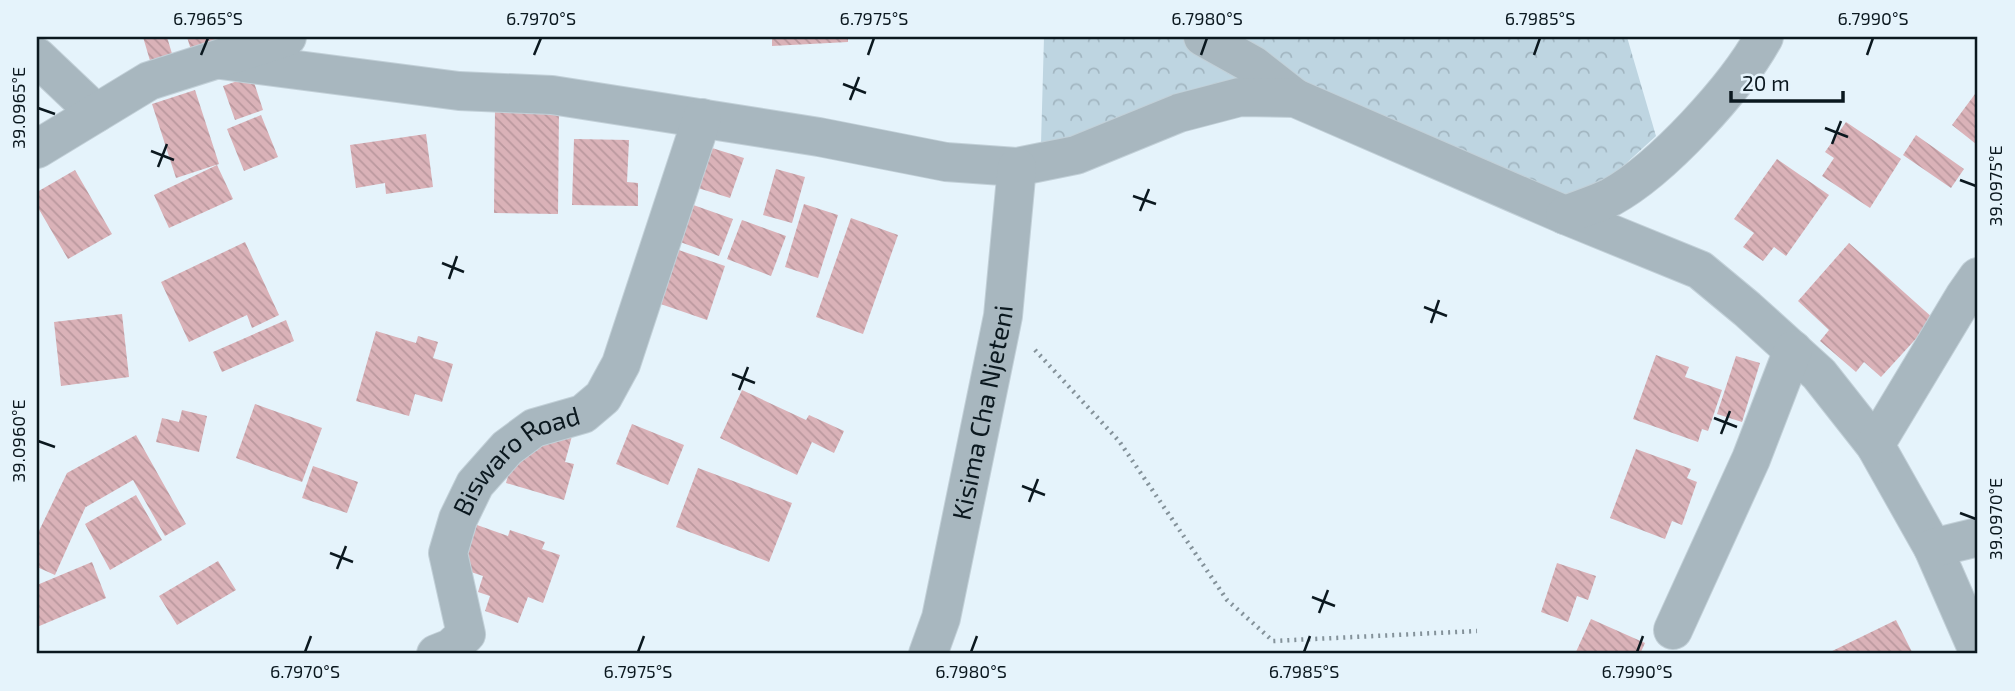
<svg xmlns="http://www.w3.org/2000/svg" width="2015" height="691" font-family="'Exo 2',sans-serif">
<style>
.forest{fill:url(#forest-crowns)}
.building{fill:url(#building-back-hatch)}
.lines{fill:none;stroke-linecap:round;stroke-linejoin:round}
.minor-casing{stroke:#c2d0d8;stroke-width:40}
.path{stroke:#84929a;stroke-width:4.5;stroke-dasharray:2 5;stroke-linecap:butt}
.minor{stroke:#a8b7bf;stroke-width:38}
.ticks{fill:none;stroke:#0b181f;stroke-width:2.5}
.labels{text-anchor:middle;stroke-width:6;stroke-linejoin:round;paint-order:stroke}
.street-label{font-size:26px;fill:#0b181f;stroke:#e5f3fb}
.neatline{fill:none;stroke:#0b181f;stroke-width:2.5}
.ticks-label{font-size:18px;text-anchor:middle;fill:#0b181f}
</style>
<defs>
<pattern id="forest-crowns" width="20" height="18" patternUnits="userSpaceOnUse" patternTransform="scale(1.75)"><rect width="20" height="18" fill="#bed5e1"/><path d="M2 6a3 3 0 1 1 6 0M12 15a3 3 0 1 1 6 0" fill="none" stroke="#a2b6c1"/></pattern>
<pattern id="building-back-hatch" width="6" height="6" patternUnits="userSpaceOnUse" patternTransform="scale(1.75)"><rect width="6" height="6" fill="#dab2b8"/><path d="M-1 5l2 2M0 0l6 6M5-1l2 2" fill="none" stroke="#ba989e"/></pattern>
</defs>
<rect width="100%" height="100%" fill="#e5f3fb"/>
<path class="forest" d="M 1044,37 L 1627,37 L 1656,136 L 1597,190 L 1573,203 L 1309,91 L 1041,144 Z"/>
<path class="building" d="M 143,37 L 167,37 L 173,57 L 151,64 Z
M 187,37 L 232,37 L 191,50 Z
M 772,37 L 848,37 L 848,42 L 772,46 Z
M 252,76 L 263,110 L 235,120 L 223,86 Z
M 195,90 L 219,164 L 176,178 L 152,104 Z
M 1978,90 L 1978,141 L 1976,144 L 1952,125 Z
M 495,108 L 559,108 L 558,214 L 494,213 Z
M 261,115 L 278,157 L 244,171 L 227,129 Z
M 1846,122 L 1901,159 L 1870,208 L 1822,176 L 1834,158 L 1825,152 Z
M 426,134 L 433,187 L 386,194 L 385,183 L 356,188 L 350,145 Z
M 1916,135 L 1964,169 L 1951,188 L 1903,155 Z
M 574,139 L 629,140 L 627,182 L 638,183 L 638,206 L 572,205 Z
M 712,148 L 744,158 L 730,198 L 698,188 Z
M 1777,159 L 1829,195 L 1786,256 L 1774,247 L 1763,261 L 1743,247 L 1754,233 L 1734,219 Z
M 217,165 L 233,199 L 169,228 L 154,195 Z
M 776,169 L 805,177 L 792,223 L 763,215 Z
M 75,170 L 112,234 L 68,259 L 37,206 L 37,192 Z
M 682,201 L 733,219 L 719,256 L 669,238 Z
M 804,204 L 838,215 L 818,278 L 785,267 Z
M 851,218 L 898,235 L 863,334 L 816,317 Z
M 742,220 L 786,236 L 771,276 L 727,259 Z
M 245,242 L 279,315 L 252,328 L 247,315 L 189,342 L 161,282 Z
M 1849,243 L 1934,319 L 1881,377 L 1864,362 L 1856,372 L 1820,341 L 1829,330 L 1798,301 Z
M 667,246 L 725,266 L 707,320 L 649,300 Z
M 122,314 L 129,377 L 61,386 L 54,322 Z
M 286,320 L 294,341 L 222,372 L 213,352 Z
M 376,331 L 416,343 L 418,336 L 438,342 L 433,358 L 453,364 L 442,402 L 415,394 L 409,416 L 356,401 Z
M 1656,355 L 1689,367 L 1685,377 L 1722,390 L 1708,431 L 1702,429 L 1698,442 L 1633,419 Z
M 1736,356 L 1760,363 L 1742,422 L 1717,414 Z
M 742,390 L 806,420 L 809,415 L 844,431 L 834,453 L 812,442 L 797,475 L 720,438 Z
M 255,404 L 322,428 L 302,482 L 236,458 Z
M 182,410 L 207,416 L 199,452 L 156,442 L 162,418 L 179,422 Z
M 632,424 L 684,445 L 668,485 L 616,464 Z
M 544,428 L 572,436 L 565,462 L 574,464 L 564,500 L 506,483 L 516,446 L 537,451 Z
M 136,435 L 186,524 L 165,536 L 133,480 L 86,507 L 86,506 L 55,575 L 37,567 L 37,535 L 67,473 Z
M 1636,449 L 1691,469 L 1687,478 L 1697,482 L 1682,525 L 1672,521 L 1665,539 L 1610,518 Z
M 313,466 L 358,482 L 347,513 L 302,498 Z
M 698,468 L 792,503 L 769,562 L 676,527 Z
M 136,495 L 162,540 L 110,570 L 85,524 Z
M 477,525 L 508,536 L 510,530 L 545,542 L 542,549 L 560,555 L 543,603 L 528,597 L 518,623 L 485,611 L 490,596 L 478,592 L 483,576 L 462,569 Z
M 218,561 L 236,590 L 177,625 L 159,596 Z
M 92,562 L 106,598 L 37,627 L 37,585 Z
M 1557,563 L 1596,576 L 1588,600 L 1577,596 L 1568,622 L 1541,612 Z
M 1591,619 L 1645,643 L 1640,654 L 1575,654 Z
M 1896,620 L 1913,654 L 1826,654 Z"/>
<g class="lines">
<g class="minor-casing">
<g id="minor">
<path d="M 1203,37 L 1253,65 L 1295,98"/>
<path d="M 37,57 L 96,113"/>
<path d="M 221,60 L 459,91 L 552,95 L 819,137 L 946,162 L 1017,167 L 1076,155 L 1179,113 L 1240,97 L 1295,98 L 1565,215 L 1700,270 L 1747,309 L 1819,374 L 1875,445 L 1933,548 L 1978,651"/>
<path d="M 37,149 L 149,81 L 287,37"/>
<path d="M 1565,215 C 1580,209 1597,204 1611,197 C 1662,169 1736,88 1764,37"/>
<path d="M 1875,445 L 1964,297 L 1978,277"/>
<path d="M 1933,548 L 1978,537"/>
<path d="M 1673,630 L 1751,459 L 1793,350"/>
<path id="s1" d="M 436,654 L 451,648 L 466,634 L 448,553 L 458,519 L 475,484 L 507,448 L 534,428 L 583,414 L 603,397 L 621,364 L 702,118"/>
<path id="s2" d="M 928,654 L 941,618 L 1003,316 L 1017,167"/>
</g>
</g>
<path class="path" d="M 1035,350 L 1119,441 L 1227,600 L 1273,641 L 1477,631"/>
<use href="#minor" class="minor"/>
</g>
<path class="ticks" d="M 201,55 L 208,38M 534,55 L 541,38M 868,55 L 874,38M 1201,55 L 1207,38M 1534,55 L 1540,38M 1867,55 L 1873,38M 843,84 L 866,93M 850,100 L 859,77M 38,108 L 55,114M 1825,128 L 1848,137M 1832,144 L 1841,121M 151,151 L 174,160M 158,167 L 167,144M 1960,180 L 1976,186M 1133,196 L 1156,204M 1140,211 L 1149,189M 442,263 L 464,272M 449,279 L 457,256M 1424,307 L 1447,316M 1431,323 L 1439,300M 732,374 L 755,383M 739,390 L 748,367M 1714,418 L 1737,427M 1721,434 L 1730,411M 38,441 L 55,447M 1022,486 L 1045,495M 1029,502 L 1038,479M 1960,513 L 1976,519M 330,553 L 353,562M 337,569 L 346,546M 1312,597 L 1335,606M 1319,613 L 1328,590M 305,652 L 311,636M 638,652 L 644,636M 971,652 L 977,636M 1304,652 L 1310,636M 1637,652 L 1643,636"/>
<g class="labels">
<g class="street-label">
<text dy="9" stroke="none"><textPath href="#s2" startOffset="248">Kisima Cha Njeteni</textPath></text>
<text dy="9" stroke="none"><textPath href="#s1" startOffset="242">Biswaro Road</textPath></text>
</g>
</g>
<rect width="2015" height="691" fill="none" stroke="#e5f3fb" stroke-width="77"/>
<path d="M1731 91v10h112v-10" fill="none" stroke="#0b181f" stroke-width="3.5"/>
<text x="1742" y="91" font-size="21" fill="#0b181f" stroke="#e5f3fb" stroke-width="5" paint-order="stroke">20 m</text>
<rect x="38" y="38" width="1938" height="614" class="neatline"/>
<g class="ticks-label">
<text x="208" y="25">6.7965°S</text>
<text x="541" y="25">6.7970°S</text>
<text x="874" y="25">6.7975°S</text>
<text x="1207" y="25">6.7980°S</text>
<text x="1540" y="25">6.7985°S</text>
<text x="1873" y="25">6.7990°S</text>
<text transform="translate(19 108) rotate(-90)" y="6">39.0965°E</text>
<text transform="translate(1996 186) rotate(-90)" y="6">39.0975°E</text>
<text transform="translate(19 441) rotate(-90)" y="6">39.0960°E</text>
<text transform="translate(1996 519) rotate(-90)" y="6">39.0970°E</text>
<text x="305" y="678">6.7970°S</text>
<text x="638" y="678">6.7975°S</text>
<text x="971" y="678">6.7980°S</text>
<text x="1304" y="678">6.7985°S</text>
<text x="1637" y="678">6.7990°S</text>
</g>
</svg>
